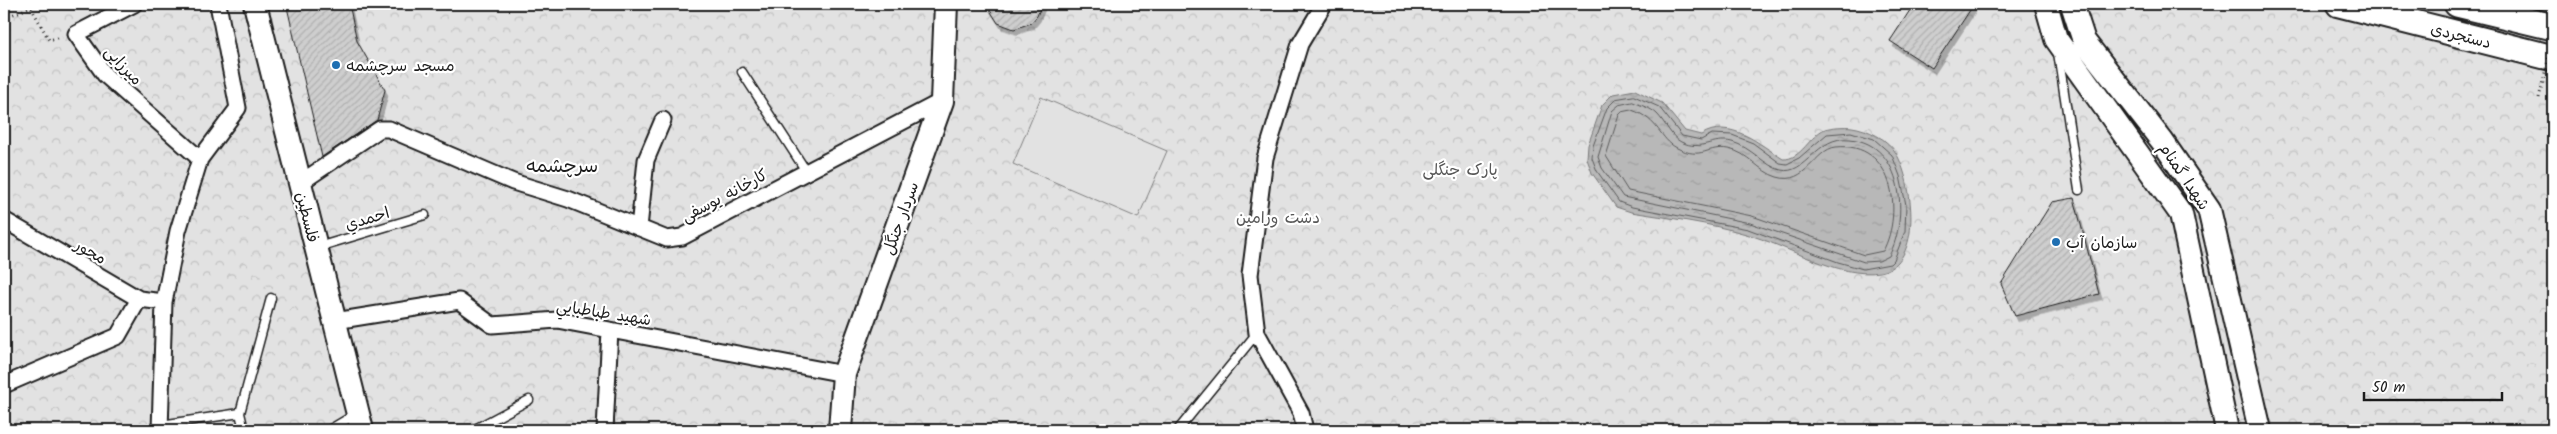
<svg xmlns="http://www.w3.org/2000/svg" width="2557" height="434" font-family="Kalam,'Playpen Sans Arabic',sans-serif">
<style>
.park{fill:url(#park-crowns);stroke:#7f7f7f}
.pitch{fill:#e2e2e2;stroke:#7f7f7f}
.water{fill:url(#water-ripples);stroke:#7a7a7a}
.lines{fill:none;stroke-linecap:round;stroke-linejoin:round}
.shore{stroke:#5a5a5a;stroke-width:1}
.building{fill:url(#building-hatch);stroke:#1c1c1c;filter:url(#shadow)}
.lane-casing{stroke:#1c1c1c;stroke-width:11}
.street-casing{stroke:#1c1c1c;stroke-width:19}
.secondary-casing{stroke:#1c1c1c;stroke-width:26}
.primary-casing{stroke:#1c1c1c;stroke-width:29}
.path{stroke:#1c1c1c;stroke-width:3;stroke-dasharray:1 4;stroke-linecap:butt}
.lane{stroke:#fff;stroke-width:8}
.street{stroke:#fff;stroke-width:15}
.secondary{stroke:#fff;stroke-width:22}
.primary{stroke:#fff;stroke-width:25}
.path-bridge{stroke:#1c1c1c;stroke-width:3;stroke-dasharray:1 4;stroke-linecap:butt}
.poi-dot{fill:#1f6fb2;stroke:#fff;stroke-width:2}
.labels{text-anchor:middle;stroke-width:4.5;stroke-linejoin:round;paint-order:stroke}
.street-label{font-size:16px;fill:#1c1c1c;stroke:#fff}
.poi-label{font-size:16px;fill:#1c1c1c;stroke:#fff;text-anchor:start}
.park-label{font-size:16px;fill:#575757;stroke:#fff}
.quarter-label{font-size:19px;fill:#1c1c1c;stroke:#fff}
</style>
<defs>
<pattern id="park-crowns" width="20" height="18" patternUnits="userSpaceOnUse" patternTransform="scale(1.25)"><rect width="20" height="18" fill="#e2e2e2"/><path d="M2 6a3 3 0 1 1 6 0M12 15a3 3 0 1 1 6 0" fill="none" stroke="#c1c1c1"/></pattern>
<pattern id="water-ripples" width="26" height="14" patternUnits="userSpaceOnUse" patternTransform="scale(1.25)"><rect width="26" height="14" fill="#b8b8b8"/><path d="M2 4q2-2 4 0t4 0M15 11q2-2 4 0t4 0" fill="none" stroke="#9e9e9e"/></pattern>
<pattern id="building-hatch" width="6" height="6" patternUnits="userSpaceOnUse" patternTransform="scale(1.25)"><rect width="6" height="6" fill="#cecece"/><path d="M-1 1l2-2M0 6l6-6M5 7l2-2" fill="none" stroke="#b0b0b0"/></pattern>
<filter id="shadow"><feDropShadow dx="3" dy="5.5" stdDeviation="0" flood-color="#0004"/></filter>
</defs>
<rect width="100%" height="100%" fill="#fff"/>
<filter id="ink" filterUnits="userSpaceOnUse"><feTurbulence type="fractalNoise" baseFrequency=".02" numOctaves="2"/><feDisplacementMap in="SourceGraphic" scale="10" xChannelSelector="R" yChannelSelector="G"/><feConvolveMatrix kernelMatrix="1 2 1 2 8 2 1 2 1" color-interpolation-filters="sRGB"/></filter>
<g filter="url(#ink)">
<path class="park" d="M 4,4 L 2553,4 L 2553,430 L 4,430 Z"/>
<path class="pitch" d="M 1041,97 L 1167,151 L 1138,218 L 1013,164 Z"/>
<path class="water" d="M 1635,90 L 1662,103 L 1685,131 L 1701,135 C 1730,117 1759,144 1783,159 C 1801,160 1810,135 1825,129 C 1831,127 1845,126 1852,127 C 1867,129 1888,139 1896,153 C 1913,182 1924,264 1880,272 C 1839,279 1786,245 1746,234 C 1709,223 1669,218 1631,212 L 1616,207 L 1592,173 L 1587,159 L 1588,145 L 1602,105 L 1613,94 Z"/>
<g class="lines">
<path class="shore" d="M 1634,96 L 1659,107 L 1682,136 L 1701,140 L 1712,134 L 1732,135 L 1753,143 L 1780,163 L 1787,164 L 1799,158 L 1827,134 L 1851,132 L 1874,139 L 1892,155 L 1900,176 L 1906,205 L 1905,231 L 1894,260 L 1890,264 L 1863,269 L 1838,262 L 1748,229 L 1632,207 L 1619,202 L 1597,171 L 1592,158 L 1593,146 L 1607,108 L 1616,99 Z
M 1633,102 C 1640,105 1651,108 1657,114 C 1665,122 1671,137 1681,142 C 1702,152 1712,137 1732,142 C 1751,147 1766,167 1781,170 C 1806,176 1816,135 1850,139 C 1904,144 1909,218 1889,256 L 1879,261 L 1864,262 L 1750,223 L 1623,197 L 1602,168 L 1598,157 L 1612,111 L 1619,105 Z
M 1632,110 C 1660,120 1659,139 1677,148 C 1702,161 1708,145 1728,149 C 1748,152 1759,172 1777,177 C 1806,186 1815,149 1836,147 C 1893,141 1904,211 1883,251 L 1864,255 L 1752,216 L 1628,191 L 1606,156 L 1619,115 L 1622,112 Z"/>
</g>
<path class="building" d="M 303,4 L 349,4 L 357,41 L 385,90 L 377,120 L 322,157 L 287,7 Z
M 986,4 L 1042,4 L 1037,16 L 1031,23 L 1014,29 L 998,23 Z
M 1914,4 L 1974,4 L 1932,68 L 1890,41 Z
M 2074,198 L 2099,294 L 2015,316 L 2001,284 L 2052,202 Z"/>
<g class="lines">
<g class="lane-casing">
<path id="lane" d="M 2058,53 L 2079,190
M 742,72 L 806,171
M 318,247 L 425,215
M 240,413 L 271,298
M 161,425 L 240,413 L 244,430
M 329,430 L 356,414
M 473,430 L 529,400
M 1178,430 L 1257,333"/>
</g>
<g class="street-casing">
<path id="street" d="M 134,4 L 76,34 L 105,75 L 200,159
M 300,183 L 380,129 L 389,129 L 513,182 L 568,199 L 667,239 L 682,237 L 942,101
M 4,220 L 139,299 L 164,302
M 639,228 L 646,160 L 663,120
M 335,321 L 459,301 L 492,325 L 557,320 L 844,374
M 4,385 L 118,336 L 139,299
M 160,430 L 164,302 L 178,231 L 200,159 L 238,108 L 218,4
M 605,430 L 610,330
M 1305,430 L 1301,413 L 1257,333 L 1250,275 L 1265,158 L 1300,44 L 1324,4"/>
</g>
<g class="secondary-casing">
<path id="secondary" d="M 255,4 L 362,430
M 2046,4 L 2056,39 L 2181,214 L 2227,430
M 2072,4 L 2084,41 L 2162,141 L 2209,209 L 2260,430
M 840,430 L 844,374 L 942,101 L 946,4"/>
</g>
<g class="primary-casing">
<path id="primary" d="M 2339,4 L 2553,58
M 2457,4 L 2553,27"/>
</g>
<path class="path" d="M 4,18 L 31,7 L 49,40 L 62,37"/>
<use href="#lane" class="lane"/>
<use href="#street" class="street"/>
<use href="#secondary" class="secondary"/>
<use href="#primary" class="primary"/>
<path class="path-bridge" d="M 2539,98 L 2553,39"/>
</g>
</g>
<g class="poi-dot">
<circle cx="336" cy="65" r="5"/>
<circle cx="2056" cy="242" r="5"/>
</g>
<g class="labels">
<g class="street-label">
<text transform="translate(2461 35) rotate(14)" y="6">دستجردی</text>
<text transform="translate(124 65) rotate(47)" y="6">میرزایی</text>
<text transform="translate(2185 176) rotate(56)" y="6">شهدا گمنام</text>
<text transform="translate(724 195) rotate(-28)" y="6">کارخانه یوسفی</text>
<text transform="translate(308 217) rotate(76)" y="6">فلسطین</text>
<text transform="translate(367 218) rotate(-17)" y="6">احمدي</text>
<text transform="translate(900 218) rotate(-70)" y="6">سردار جنگل</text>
<text transform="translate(91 251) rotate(30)" y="6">محور</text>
<text transform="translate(604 312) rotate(9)" y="6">شهيد طباطبايي</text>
</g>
<g class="poi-label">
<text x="346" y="71">مسجد سرچشمه</text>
<text x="2066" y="248">سازمان آب</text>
</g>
<g class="park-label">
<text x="1460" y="175">پارک جنگلی</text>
<text x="1278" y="223">دشت ورامین</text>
</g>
<g class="quarter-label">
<text x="562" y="172">سرچشمه</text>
</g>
</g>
<rect width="2557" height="434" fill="none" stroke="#fff" stroke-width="20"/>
<rect x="10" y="10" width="2537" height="414" fill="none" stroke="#1c1c1c" stroke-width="2" filter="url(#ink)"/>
<path d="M2364 392v8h138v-8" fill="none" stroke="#1c1c1c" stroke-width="2.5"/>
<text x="2372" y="392" font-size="15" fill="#1c1c1c" stroke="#ffffff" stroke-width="4" paint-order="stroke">50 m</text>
</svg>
